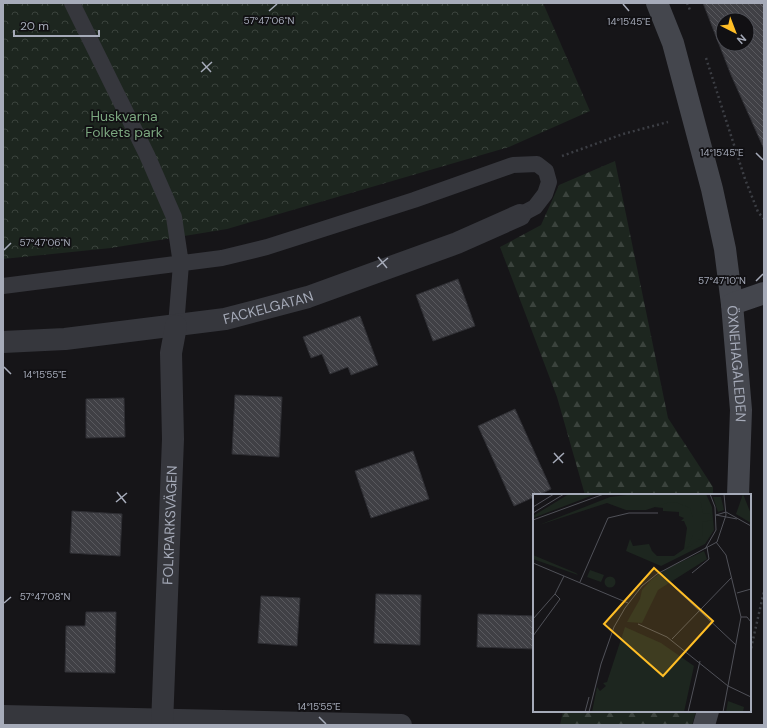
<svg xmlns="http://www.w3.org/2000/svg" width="767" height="728" font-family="'DM Sans',sans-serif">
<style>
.forest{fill:url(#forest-firs)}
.park{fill:url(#park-crowns)}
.building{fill:url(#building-back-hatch);stroke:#2f2f34;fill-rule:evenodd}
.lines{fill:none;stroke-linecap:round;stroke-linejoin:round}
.path{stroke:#3c3e44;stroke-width:2.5;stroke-dasharray:2 3;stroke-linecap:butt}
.lane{stroke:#36373d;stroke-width:16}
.street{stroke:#36373d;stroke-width:22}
.secondary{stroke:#44464d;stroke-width:22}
.ticks{fill:none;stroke:#a6abb9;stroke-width:1.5}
.labels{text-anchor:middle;stroke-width:3.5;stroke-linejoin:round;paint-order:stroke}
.park-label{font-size:14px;fill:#7ba67f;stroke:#111013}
.street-label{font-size:14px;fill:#a6abb9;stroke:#111013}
.inset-road{fill:none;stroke:#505158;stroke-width:1}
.view{fill:#ffbe26;fill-opacity:0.15;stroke:#ffbe26;stroke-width:2}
.inset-edge{fill:none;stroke:#a6abb9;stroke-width:2}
.ticks-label{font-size:10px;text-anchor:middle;fill:#a6abb9;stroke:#111013;stroke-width:3.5;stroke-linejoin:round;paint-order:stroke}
</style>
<defs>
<pattern id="forest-firs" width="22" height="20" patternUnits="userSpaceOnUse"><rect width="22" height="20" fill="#1d261f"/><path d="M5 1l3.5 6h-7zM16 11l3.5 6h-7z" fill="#3b433d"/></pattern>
<pattern id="park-crowns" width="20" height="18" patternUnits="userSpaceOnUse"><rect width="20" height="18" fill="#1d261f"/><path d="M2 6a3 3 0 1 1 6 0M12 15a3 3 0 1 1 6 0" fill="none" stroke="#3b433d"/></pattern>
<pattern id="building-back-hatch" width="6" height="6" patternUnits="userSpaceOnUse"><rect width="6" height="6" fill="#404045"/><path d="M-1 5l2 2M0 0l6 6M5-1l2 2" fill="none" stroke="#59595e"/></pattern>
</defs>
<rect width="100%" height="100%" fill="#161518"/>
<path class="forest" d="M 615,161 L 668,418 L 713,487 L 713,495 L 585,495 L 557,397 L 500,247 L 541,225 L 559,185 Z
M 563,711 L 696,711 L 692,725 L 560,725 Z"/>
<path class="park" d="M 3,3 L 543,3 L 590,111 L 509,147 L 227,229 L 111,248 L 3,259 Z"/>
<path class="building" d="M 703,3 L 764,3 L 764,149 L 731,75 ZM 723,20 L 747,20 L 747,44 L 723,44 Z
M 458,279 L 475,326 L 433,341 L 416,295 Z
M 360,316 L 378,365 L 351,375 L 348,367 L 330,374 L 322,354 L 311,358 L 303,337 Z
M 235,395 L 282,397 L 279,457 L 232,454 Z
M 124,398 L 125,437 L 86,438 L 86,399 Z
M 515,409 L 551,489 L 539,495 L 534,495 L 534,497 L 514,506 L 478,426 Z
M 413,451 L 429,499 L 371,518 L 355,471 Z
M 72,511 L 122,514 L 120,556 L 70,553 Z
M 376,594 L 421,595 L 420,645 L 374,643 Z
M 261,596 L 300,598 L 297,646 L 258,643 Z
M 86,612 L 116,612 L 115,673 L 65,672 L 66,626 L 85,626 Z
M 478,614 L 534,616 L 534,649 L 477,647 Z"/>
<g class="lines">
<path class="path" d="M 687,3 L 690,10
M 706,58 L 745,179 L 758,212 L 764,219
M 562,156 L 623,134 L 668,122
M 750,653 L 764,591"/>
<path class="lane" d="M 72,3 L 147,155 L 174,217 L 181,264 L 176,326
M 3,286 L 222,258 L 267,247 L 414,200 L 513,165 L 537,164 L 546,171 L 549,182 L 545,194 L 535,207 L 520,215"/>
<g class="street">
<path id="s1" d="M 3,342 L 65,339 L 225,319 L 308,297 L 457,243 L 520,215"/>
<path d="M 3,716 L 401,725"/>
<path id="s2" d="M 162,725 L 173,439 L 171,353 L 176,326"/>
</g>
<g class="secondary">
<path id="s3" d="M 657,3 L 673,43 L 712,189 L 725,249 L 732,304 L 741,410 L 738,495"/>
<path d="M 732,304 L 764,293"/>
<path d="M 704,725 L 708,711"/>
</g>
</g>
<path class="ticks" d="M 623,4 L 629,11M 269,11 L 277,4M 202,62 L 211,72M 201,72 L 212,62M 756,153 L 763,160M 4,250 L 11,243M 378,257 L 387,268M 377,267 L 388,258M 756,281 L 763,274M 4,367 L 11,374M 554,453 L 563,463M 553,463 L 564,453M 117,492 L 126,503M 116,502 L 127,493M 4,603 L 11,597M 319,717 L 326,724"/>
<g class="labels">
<g class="park-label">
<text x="124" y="121">Huskvarna<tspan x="124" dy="16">Folkets park</tspan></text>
</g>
<g class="street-label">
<text dy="5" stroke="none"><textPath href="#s1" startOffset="268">FACKELGATAN</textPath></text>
<text dy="5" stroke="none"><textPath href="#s3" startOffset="371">ÖXNEHAGALEDEN</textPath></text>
<text dy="5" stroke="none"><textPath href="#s2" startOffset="200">FOLKPARKSVÄGEN</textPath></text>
</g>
</g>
<g transform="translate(533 494)">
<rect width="218" height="218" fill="#161518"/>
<path d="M 36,0 L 63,0 L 0,24 L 0,22 ZM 134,0 L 173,0 L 179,13 L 181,36 L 172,50 L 128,72 L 93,57 L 97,45 L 100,52 L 116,50 L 119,57 L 124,62 L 141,62 L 151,55 L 154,34 L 151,27 L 148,27 L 151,24 L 146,22 L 146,18 L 130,17 L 130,14 L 121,13 ZM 210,0 L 218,20 L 218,29 L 203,20 ZM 180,3 L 188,3 L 191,16 L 185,18 ZM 57,76 L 71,81 L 68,88 L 54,83 ZM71.5 88a5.5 5.5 0 1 1 11 0a5.5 5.5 0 1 1-11 0ZM 195,207 L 211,213 L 210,218 L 193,218 Z" fill="#1d261f"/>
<path d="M 102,0 L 160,0 L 168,9 L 170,19 L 177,20 L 180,26 L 169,28 L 170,43 L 153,55 L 160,41 L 160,23 L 157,14 L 145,9 L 137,8 L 113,16 L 93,16 L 74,9 L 6,31 L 77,3 ZM 171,57 L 174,65 L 125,96 L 109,129 L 94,128 L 107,105 L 109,96 L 118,86 L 133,75 ZM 0,61 L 43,79 L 45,81 L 0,65 Z" fill="#1d261f"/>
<path d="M 92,133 L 128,149 L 161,172 L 151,218 L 59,218 L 64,193 L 67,197 L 73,192 L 70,189 L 74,188 Z" fill="#1d261f"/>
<path class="inset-road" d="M 0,13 L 21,0M 0,19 L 31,0M 183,21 L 193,18 L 218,32M 183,21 L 204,25M 0,26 L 71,0M 183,48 L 193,61 L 208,123 L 190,218M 172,55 L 183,36 L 182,13 L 177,0M 0,69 L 95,109M 159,79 L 176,65 L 174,53M 47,88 L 75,24 L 96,19 L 125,19M 139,91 L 203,151M 204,99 L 218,95M 208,123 L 214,123 L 218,128M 0,125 L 22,100 L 31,82M 105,130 L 134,143 L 195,192 L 218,203M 0,142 L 27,105 L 22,100M 139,145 L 199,83M 52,218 L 56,203M 56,218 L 68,170 L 81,133 L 92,114 L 109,92 L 124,80 L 184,48 L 193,21 L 191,0M 155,218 L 167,167"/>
<path class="view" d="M 121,74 L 180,127 L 130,182 L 71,130 Z"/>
<rect width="218" height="218" class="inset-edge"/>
</g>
<g class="ticks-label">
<text x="269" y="24">57°47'06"N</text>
<text x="629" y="25">14°15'45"E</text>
<text x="722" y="156">14°15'45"E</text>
<text x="45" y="246">57°47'06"N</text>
<text x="722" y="284">57°47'10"N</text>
<text x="45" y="378">14°15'55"E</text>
<text x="45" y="600">57°47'08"N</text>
<text x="319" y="710">14°15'55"E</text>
</g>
<rect width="767" height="728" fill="none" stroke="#a6abb9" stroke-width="8"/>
<g transform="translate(735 32) rotate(138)"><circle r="19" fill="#111013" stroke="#4d4e55"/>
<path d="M0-3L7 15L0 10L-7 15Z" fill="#ffbe26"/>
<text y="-6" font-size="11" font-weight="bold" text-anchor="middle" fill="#a6abb9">N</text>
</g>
<path d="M14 30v6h85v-6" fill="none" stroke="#a6abb9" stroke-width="2"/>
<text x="20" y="30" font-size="12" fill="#a6abb9" stroke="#111013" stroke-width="3" paint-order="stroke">20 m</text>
</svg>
